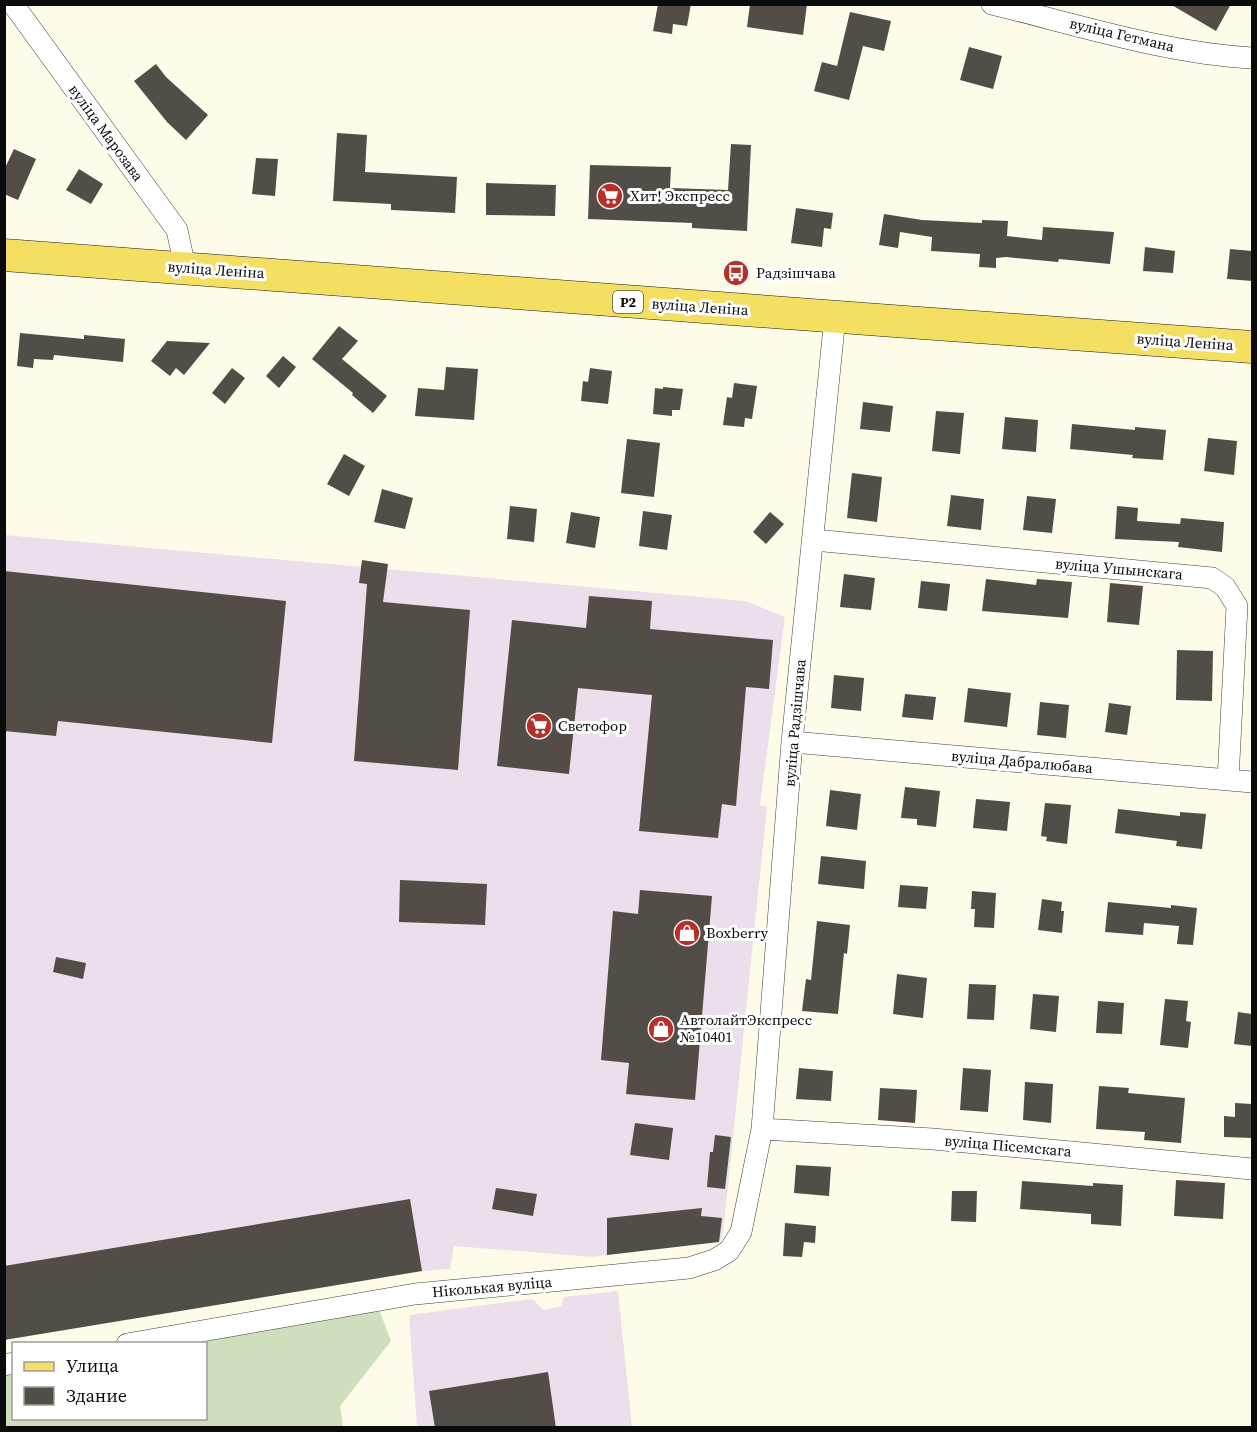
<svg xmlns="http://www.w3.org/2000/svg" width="1257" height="1432" font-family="'Source Serif 4',serif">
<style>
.industrial{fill:#eadfea}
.cemetery{fill:#cfdebc}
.building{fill:#534d47}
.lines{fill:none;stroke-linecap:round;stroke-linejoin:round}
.minor-casing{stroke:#3e3e3e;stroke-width:22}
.primary-casing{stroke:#1c1c1c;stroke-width:33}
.minor{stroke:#fff;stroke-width:21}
.primary{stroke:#f4df63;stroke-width:32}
.labels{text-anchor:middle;stroke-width:6;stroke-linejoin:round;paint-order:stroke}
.shield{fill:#fff;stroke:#545454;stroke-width:1.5}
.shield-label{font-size:14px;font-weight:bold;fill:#0b0b0b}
.street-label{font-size:15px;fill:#0b0b0b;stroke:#fff}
.poi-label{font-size:15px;fill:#0b0b0b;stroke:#fff;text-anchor:start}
</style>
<rect width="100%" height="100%" fill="#fefce9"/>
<path class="industrial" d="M 5,535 L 745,601 L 785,617 L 760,805 L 767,807 L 723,1234 L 719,1241 L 592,1257 L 454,1246 L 450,1269 L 422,1271 L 5,1340 Z
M 618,1291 L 632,1427 L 417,1427 L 409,1315 L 532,1299 L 544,1310 L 561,1306 L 564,1297 Z"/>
<path class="cemetery" d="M 379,1309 L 391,1341 L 340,1406 L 343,1427 L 5,1428 L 5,1373 L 13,1372 L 14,1418 L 206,1418 L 206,1344 L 180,1343 Z"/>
<path class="building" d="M 658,4 L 691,4 L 687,26 L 673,24 L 672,34 L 653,31 Z
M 750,4 L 807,4 L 803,35 L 747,27 Z
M 1170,4 L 1231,4 L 1216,31 Z
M 850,12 L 891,21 L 884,51 L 863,46 L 849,100 L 814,91 L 822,62 L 837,66 Z
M 969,47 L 1002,56 L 993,89 L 960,80 Z
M 156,64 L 166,77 L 208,115 L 186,140 L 167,122 L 134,81 Z
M 337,133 L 367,135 L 365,172 L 457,177 L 455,213 L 391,210 L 391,204 L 333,201 Z
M 731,144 L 751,145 L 747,231 L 692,228 L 692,223 L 588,219 L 590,165 L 671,167 L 670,188 L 728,190 Z
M 14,149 L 36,159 L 18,200 L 4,194 L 4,170 Z
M 256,158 L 278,159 L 275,196 L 252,194 Z
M 79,169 L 103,184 L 91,204 L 66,190 Z
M 486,183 L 556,185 L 555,216 L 486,215 Z
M 796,208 L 833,213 L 831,229 L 824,228 L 822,247 L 791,243 Z
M 884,214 L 922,220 L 982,223 L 982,220 L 1008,221 L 1007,236 L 1042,240 L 1043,227 L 1114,232 L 1110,264 L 1059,259 L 1058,262 L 1006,257 L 996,258 L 996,268 L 979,267 L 980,254 L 931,251 L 932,237 L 900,232 L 898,248 L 879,245 Z
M 1145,247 L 1175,251 L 1173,273 L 1143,271 Z
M 1230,249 L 1252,251 L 1252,281 L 1227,279 Z
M 339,326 L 358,341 L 342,359 L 387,396 L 373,413 L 352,395 L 353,393 L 312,359 Z
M 20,333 L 84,339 L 84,335 L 125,339 L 123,362 L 54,355 L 53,360 L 34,359 L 33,368 L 17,366 Z
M 167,341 L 210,343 L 184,375 L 176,368 L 170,376 L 151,361 Z
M 283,356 L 296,367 L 279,388 L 266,376 Z
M 446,367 L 478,369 L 474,420 L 415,416 L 418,388 L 444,390 Z
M 232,368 L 245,378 L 225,404 L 212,393 Z
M 590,368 L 612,371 L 608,404 L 581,401 L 583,381 L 588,382 Z
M 734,383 L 757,386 L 752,419 L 745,418 L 744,427 L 723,425 L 727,397 L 732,398 Z
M 663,387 L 683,389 L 680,410 L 672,410 L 672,416 L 653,414 L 655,388 L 663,389 Z
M 863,402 L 893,406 L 890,432 L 860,429 Z
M 936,411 L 964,413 L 960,454 L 932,451 Z
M 1005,417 L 1038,420 L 1036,452 L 1002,449 Z
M 1072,424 L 1135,430 L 1135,427 L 1166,430 L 1163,460 L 1132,458 L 1133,455 L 1070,449 Z
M 1208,438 L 1237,441 L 1234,475 L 1204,471 Z
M 627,439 L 660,443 L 654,497 L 621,493 Z
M 344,454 L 365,466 L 349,496 L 327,484 Z
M 852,473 L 882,477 L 877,522 L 847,518 Z
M 382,489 L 413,498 L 405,529 L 374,522 Z
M 951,495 L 984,499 L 981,530 L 947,526 Z
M 1027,496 L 1056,499 L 1052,533 L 1023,530 Z
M 510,506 L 537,509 L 534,542 L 507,539 Z
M 1117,506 L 1138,508 L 1137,521 L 1180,524 L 1181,518 L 1224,522 L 1222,552 L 1178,547 L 1179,542 L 1115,539 Z
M 643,511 L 672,515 L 667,550 L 639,546 Z
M 571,512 L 600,517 L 595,548 L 566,543 Z
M 770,512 L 784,524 L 766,544 L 753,532 Z
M 362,560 L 388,564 L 383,602 L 470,610 L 458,770 L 354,761 L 367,584 L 359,583 Z
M 4,571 L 286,601 L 272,743 L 58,721 L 56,736 L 4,731 Z
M 844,574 L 875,578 L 871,610 L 840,607 Z
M 986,579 L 1036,585 L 1037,579 L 1072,582 L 1068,618 L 982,611 Z
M 921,581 L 950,584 L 947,611 L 918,608 Z
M 1110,583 L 1143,586 L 1139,625 L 1107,622 Z
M 589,596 L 652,601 L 650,629 L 773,640 L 769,689 L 746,687 L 736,806 L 722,804 L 718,838 L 639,831 L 652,695 L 578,688 L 569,774 L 497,766 L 512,620 L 586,628 Z
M 1177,650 L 1213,651 L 1212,701 L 1176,700 Z
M 834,675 L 864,678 L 861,711 L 831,708 Z
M 968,688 L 1011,693 L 1007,727 L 964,722 Z
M 905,694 L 936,697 L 933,720 L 902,717 Z
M 1040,702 L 1069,705 L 1066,738 L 1037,735 Z
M 1109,703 L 1131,706 L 1127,735 L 1105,732 Z
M 905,787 L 940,791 L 936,827 L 917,825 L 917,819 L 901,818 Z
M 830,790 L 861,794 L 857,830 L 826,826 Z
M 976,799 L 1010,802 L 1007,831 L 973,828 Z
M 1045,803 L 1071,805 L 1067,844 L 1046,841 L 1047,837 L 1041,836 Z
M 1118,809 L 1180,816 L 1180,812 L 1206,814 L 1202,849 L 1176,846 L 1177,841 L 1115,833 Z
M 821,856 L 866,861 L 864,889 L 818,884 Z
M 400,880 L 487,884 L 485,925 L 399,922 Z
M 900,885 L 928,887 L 926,909 L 898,907 Z
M 640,890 L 712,896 L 695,1100 L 626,1094 L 629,1063 L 601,1060 L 613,911 L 638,914 Z
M 972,891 L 996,893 L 994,928 L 974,927 L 975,909 L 971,909 Z
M 1042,899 L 1062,902 L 1061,911 L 1064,911 L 1062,933 L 1038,930 Z
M 1108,902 L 1171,908 L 1171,905 L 1197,908 L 1193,945 L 1177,944 L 1179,926 L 1144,923 L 1143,935 L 1105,932 Z
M 817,921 L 850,925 L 847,954 L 844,953 L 838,1014 L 802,1011 L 806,979 L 811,980 Z
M 56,957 L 86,963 L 83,979 L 53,972 Z
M 897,974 L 927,978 L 923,1018 L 893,1014 Z
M 969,984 L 996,985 L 994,1020 L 967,1019 Z
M 1033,994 L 1059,996 L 1056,1032 L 1030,1029 Z
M 1165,999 L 1188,1001 L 1186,1021 L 1191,1022 L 1188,1048 L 1160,1045 Z
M 1098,1001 L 1124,1003 L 1122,1034 L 1096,1033 Z
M 1238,1012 L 1252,1014 L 1252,1046 L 1234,1044 Z
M 799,1068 L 833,1071 L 831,1101 L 796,1099 Z
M 963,1068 L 991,1070 L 988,1112 L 960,1110 Z
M 1025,1082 L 1053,1084 L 1051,1123 L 1023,1120 Z
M 1099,1086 L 1129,1088 L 1128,1093 L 1185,1098 L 1181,1143 L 1144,1140 L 1145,1132 L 1096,1129 Z
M 880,1088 L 917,1090 L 915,1123 L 878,1120 Z
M 1235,1103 L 1252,1104 L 1252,1138 L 1224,1137 L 1224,1116 L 1235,1117 Z
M 635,1123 L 673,1128 L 669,1160 L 630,1155 Z
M 715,1135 L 731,1137 L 725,1189 L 707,1187 L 710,1152 L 713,1152 Z
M 796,1165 L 831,1167 L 829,1196 L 794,1193 Z
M 1176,1180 L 1225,1183 L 1223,1219 L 1174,1216 Z
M 1022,1181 L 1093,1186 L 1093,1183 L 1123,1185 L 1121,1226 L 1091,1224 L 1091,1214 L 1020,1209 Z
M 496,1188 L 537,1194 L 533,1216 L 492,1209 Z
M 952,1191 L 977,1191 L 976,1222 L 951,1221 Z
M 410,1199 L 422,1271 L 4,1340 L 4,1266 Z
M 702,1208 L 701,1216 L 722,1218 L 719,1242 L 607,1255 L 607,1218 Z
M 785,1223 L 816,1226 L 815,1243 L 804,1242 L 802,1257 L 783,1256 Z
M 548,1372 L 556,1428 L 435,1428 L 429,1391 Z"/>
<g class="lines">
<g class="minor-casing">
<path id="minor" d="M 13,4 L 177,230 L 185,267
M 992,4 C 1078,25 1165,53 1252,58
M 814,540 L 1212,578 L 1225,587 L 1237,606 L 1228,780
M 792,742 L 1252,782
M 762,1129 L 933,1139 L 1252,1169
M 127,1344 L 415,1294 L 689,1268 L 714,1260 L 729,1251 L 741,1232 L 762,1129 L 792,742 L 835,317
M 4,1365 L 14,1363"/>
</g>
<g class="primary-casing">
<path id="primary" d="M 4,255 C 421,284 836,318 1252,347"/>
</g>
<use href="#minor" class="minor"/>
<use href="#primary" class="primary"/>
</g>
<defs>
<g id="supermarket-disc" transform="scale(1.35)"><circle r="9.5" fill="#b53028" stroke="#fff"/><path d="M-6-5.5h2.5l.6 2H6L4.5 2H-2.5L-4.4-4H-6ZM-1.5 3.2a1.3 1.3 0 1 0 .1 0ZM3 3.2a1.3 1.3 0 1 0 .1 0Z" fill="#fff"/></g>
<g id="bus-disc" transform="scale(1.35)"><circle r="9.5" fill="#b53028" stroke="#fff"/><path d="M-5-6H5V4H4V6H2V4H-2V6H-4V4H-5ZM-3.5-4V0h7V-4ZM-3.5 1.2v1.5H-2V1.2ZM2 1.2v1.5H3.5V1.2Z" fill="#fff"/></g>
<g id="shop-disc" transform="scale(1.35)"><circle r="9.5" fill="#b53028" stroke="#fff"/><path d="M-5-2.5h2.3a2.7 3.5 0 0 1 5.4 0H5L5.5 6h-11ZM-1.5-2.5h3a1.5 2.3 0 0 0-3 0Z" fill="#fff"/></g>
</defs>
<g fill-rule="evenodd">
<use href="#supermarket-disc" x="610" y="196"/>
<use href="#bus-disc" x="736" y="273"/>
<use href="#supermarket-disc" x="539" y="726"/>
<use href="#shop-disc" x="687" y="933"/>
<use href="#shop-disc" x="661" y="1029"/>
</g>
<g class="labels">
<rect class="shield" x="613" y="291" width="30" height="22" rx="4.5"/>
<g class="shield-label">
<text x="628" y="307">Р2</text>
</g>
<g class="street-label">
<text transform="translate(1122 35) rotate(13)" y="5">вуліца Гетмана</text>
<text transform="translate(106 133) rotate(54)" y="5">вуліца Марозава</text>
<text transform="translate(216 270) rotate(4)" y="5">вуліца Леніна</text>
<text transform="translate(700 307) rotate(4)" y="5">вуліца Леніна</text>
<text transform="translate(1185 342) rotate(4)" y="5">вуліца Леніна</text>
<text transform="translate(1119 569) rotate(5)" y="5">вуліца Ушынскага</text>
<text transform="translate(795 723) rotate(-85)" y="5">вуліца Радзішчава</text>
<text transform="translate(1022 762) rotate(5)" y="5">вуліца Дабралюбава</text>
<text transform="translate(1008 1146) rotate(5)" y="5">вуліца Пісемскага</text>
<text transform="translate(492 1287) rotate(-5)" y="5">Ніколькая вуліца</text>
</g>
<g class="poi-label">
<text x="630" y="201">Хит! Экспресс</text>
<text x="756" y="278">Радзішчава</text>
<text x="558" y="731">Светофор</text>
<text x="706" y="938">Boxberry</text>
<text x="680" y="1025">АвтолайтЭкспресс<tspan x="680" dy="17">№10401</tspan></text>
</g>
</g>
<rect width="1257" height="1432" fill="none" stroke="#0b0b0b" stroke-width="12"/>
<rect x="12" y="1342" width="195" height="78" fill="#ffffff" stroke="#9d9d9d" stroke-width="1.5"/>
<rect x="24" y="1362" width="30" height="9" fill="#f4df63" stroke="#9d9d9d" stroke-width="1.5"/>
<text x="66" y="1372" font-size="18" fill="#0b0b0b">Улица</text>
<rect x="24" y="1387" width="30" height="18" fill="#534d47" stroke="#9d9d9d" stroke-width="1.5"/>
<text x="66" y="1402" font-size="18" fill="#0b0b0b">Здание</text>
</svg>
